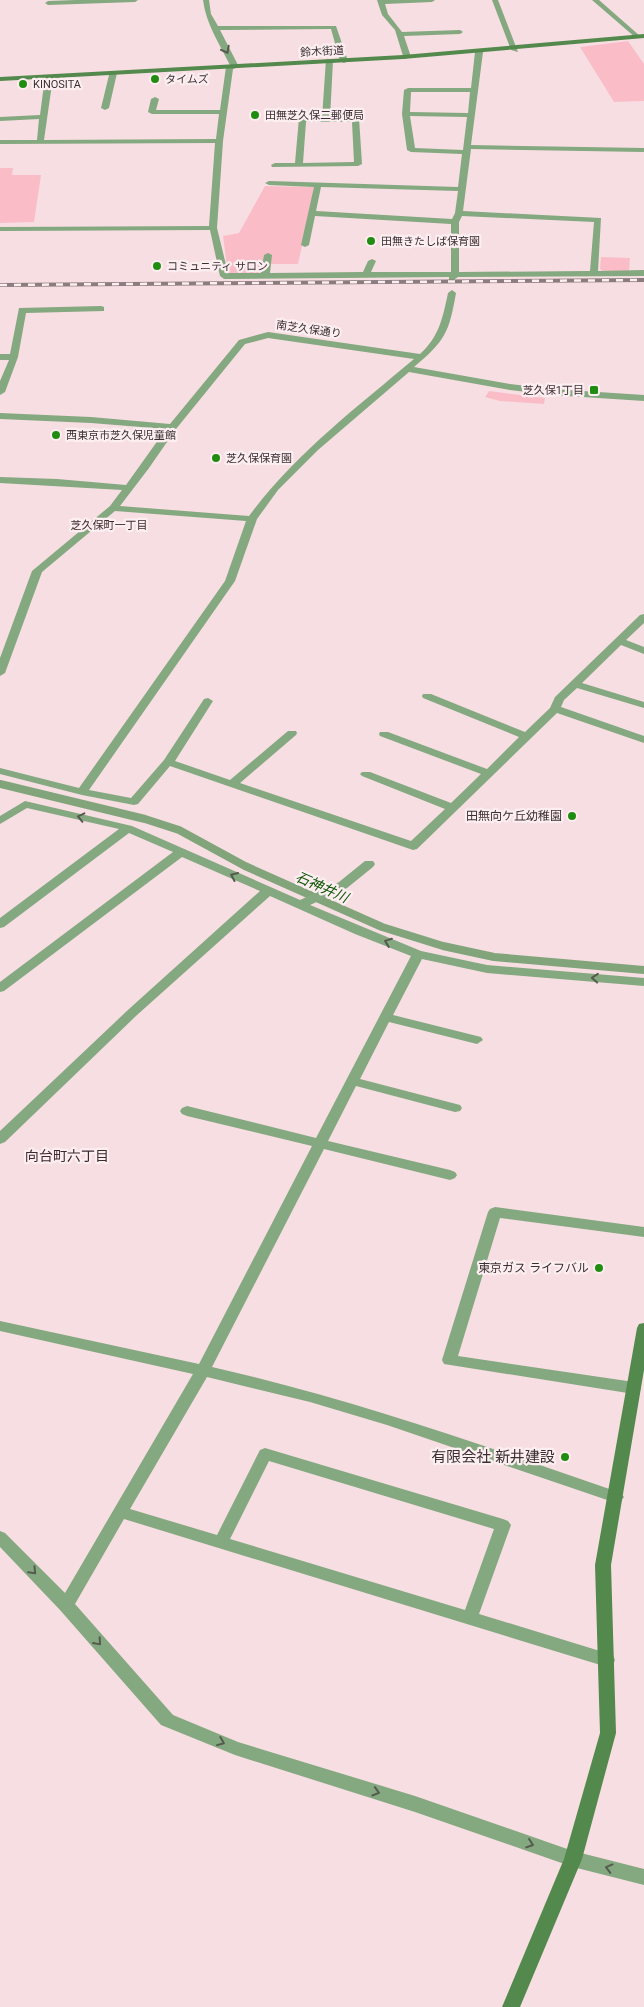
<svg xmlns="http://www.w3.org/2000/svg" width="644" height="2007" font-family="Roboto,'Noto Sans JP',sans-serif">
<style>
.green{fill:#fabdc8}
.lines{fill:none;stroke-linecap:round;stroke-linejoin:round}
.stream{stroke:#82a47b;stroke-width:8}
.street{fill:#84a87f;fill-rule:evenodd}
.secondary{fill:#53894c;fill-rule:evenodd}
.rail-casing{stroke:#8c7c7f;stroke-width:4}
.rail{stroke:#fdeef1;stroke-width:2.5;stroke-dasharray:7;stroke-linecap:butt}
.oneway{stroke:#555b4e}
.poi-dot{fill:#208d11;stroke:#fdeef1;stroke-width:2}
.labels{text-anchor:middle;stroke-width:4.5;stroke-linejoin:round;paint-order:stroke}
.far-street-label{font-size:11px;fill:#3b3133;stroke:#fdeef1}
.far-poi-label{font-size:11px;fill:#3b3133;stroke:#fdeef1;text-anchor:start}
.far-neighbourhood-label{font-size:11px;fill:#3c2a2e;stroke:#fdeef1}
.poi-label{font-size:12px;fill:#3b3133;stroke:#fdeef1;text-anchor:end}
.water-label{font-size:14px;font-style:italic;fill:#0f5706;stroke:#fdeef1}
.neighbourhood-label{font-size:14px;fill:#3c2a2e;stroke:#fdeef1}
.near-poi-label{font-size:15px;fill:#3b3133;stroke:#fdeef1;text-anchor:end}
</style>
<rect width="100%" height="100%" fill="#f7dee2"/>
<path class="green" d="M 628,41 L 644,64 L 644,101 L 614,102 L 580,47 Z
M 0,168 L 13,168 L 12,175 L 41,175 L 34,222 L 0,223 Z
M 265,186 L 315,187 L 298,264 L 263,264 L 263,274 L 228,274 L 223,236 L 239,233 Z
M 601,257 L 630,258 L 629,271 L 603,271 L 600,269 Z
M 489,391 L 545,398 L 544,404 L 500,401 L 485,397 Z"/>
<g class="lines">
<path class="stream" d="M 0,784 L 145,819 L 179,830 L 245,866 L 382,927 L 443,946 L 494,957 L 644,970"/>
<path class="street" d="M 76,0 L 138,0 L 135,2 L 48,5 L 45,3 L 48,1 Z
M 203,0 L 209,0 L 211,14 L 218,26 L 336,26 L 348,61 L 344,63 L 340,61 L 331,29 L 220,30 L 239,67 L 233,69 L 223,141 L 217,228 L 228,273 L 261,273 L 264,255 L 268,253 L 272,255 L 270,273 L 363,272 L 368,261 L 372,259 L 376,261 L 371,272 L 451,272 L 451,224 L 315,216 L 309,245 L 305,247 L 301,245 L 314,187 L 269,185 L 265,183 L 269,181 L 458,187 L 462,154 L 411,152 L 407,150 L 402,114 L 404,90 L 408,88 L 471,88 L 475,52 L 479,50 L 483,52 L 471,145 L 644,148 L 644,152 L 471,149 L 463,211 L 601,218 L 598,271 L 644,270 L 644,276 L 458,277 L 452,281 L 449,280 L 449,277 L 224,279 L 220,276 L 210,230 L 0,231 L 0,227 L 209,226 L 215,143 L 0,144 L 0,140 L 37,140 L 39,119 L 0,121 L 0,117 L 40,115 L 45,77 L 49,75 L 53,77 L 44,140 L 216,139 L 219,114 L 152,114 L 148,112 L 151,99 L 155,97 L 159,99 L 156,110 L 220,110 L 226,67 L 230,65 C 219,43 206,24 203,0 ZM 411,92 L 470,92 L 468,113 L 410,112 ZM 410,116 L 467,117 L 463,150 L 415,148 ZM 321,187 L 458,191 L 455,213 L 452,219 L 316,211 ZM 462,216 L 594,222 L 590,271 L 459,272 L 459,222 Z
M 377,0 L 435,0 L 432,2 L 385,4 L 388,14 L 402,32 L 460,30 L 463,32 L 460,34 L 404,36 L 411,57 L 404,59 L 395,30 L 382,15 Z
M 492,0 L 498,0 L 518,52 L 511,50 Z
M 592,0 L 599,0 L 640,36 L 640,38 L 636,38 Z
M 326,59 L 333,61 L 330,118 L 359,118 L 362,164 L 358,166 L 272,167 L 271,165 L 275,163 L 295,163 L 299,118 L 322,118 ZM 306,122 L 352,122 L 354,162 L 303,163 Z
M 110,71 L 117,73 L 109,108 L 105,110 L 101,108 Z
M 452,290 L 456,293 C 449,333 445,341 414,367 L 510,384 L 552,389 L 644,395 L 644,401 L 552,395 L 510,390 L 409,372 L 318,450 L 278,490 L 257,519 L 235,581 L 89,790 L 131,798 L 164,760 L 204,699 L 208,698 L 213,701 L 175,761 L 230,780 L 288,731 L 296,731 L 297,733 L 296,735 L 240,783 L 411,841 L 445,809 L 362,776 L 360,774 L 362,772 L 370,772 L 451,803 L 481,774 L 380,736 L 379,734 L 380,732 L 388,732 L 487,769 L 519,737 L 423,698 L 422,696 L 423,694 L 431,694 L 525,732 L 550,708 L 555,697 L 640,615 L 644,614 L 644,623 L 626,640 L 644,647 L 644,654 L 621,645 L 582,683 L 644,702 L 644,708 L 577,688 L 564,700 L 561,707 L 644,736 L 644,743 L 557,713 L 417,849 L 413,850 L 170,766 L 138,804 L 134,805 L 82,795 L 0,774 L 0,768 L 79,788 L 225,581 L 246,521 L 115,511 L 42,572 L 5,673 L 0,676 L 0,658 L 32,571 L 110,506 L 122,490 L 0,483 L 0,477 L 57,479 L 126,485 L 166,429 L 91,423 L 0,419 L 0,413 L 91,417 L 170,424 L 239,340 L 268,332 L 420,354 C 439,337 443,317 448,293 ZM 268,338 L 414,359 C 356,408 295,454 249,516 L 120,506 L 149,468 L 176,429 L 245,344 Z
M 101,306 L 104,307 L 104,311 L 26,313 L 18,357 L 5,392 L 0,395 L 0,381 L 9,360 L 0,360 L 0,354 L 10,354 L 19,308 Z
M 25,801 L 132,826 L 300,900 L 339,882 L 365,861 L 373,861 L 375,864 L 373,867 L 347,888 L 310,905 L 421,951 L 487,965 L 644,978 L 644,986 L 487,973 L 422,959 L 393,1015 L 481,1037 L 483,1040 L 477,1044 L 389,1022 L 360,1079 L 460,1105 L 462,1108 L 460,1111 L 455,1112 L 356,1086 L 328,1141 L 450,1170 L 455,1172 L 457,1175 L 455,1178 L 450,1180 L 324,1149 L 212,1367 C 352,1399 486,1446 621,1493 L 624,1497 L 621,1501 L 616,1503 L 387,1425 L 310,1402 L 207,1377 L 130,1509 L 217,1535 L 260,1450 L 265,1448 L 503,1519 L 508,1521 L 511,1525 L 479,1614 L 613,1655 L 615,1660 L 613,1665 L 607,1667 L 124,1519 L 75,1604 L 173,1715 L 238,1742 L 415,1796 L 573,1851 L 644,1869 L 644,1885 L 573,1867 L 415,1812 L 235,1755 L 161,1725 L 60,1610 L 0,1547 L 0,1531 L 5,1533 L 65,1593 L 193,1374 L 0,1331 L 0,1321 L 199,1364 L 312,1146 L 187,1116 L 182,1114 L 180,1111 L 182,1108 L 187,1106 L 316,1138 L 411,956 L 355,934 L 270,896 L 137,1015 L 5,1142 L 0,1144 L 0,1131 L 129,1009 L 260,891 L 182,857 L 4,991 L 0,992 L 0,982 L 173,852 L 129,833 L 4,927 L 0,928 L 0,918 L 119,829 L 27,808 L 0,824 L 0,816 ZM 269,1461 L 494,1529 L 465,1610 L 230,1539 Z
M 495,1207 L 644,1227 L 644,1237 L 500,1218 L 458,1356 L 634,1382 L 639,1384 L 641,1388 L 639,1392 L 634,1394 L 444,1364 L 442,1360 L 488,1212 L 490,1209 Z"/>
<path class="secondary" d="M 644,34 L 644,38 L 403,59 L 0,81 L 0,77 L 403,55 Z
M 644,1323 L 644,1370 L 611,1565 L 616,1733 L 582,1859 L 520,2007 L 502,2007 L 564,1859 L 600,1733 L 595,1565 L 637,1328 L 639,1324 Z"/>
<g class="rail-casing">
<path id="rail" d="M 0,285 L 644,280"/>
</g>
<use href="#rail" class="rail"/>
</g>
<defs><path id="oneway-chevron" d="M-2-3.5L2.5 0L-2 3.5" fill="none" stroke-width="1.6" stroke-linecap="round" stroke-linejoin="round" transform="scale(1.25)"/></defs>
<g class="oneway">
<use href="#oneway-chevron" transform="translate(226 50) rotate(62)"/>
<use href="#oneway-chevron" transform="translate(81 817) rotate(-167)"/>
<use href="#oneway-chevron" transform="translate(234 876) rotate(-156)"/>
<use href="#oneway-chevron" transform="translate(388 942) rotate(-159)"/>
<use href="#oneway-chevron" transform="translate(595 978) rotate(-175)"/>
<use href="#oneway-chevron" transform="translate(33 1571) rotate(46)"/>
<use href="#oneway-chevron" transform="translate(98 1642) rotate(49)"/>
<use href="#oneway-chevron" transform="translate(221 1742) rotate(22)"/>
<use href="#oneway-chevron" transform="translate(376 1792) rotate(17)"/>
<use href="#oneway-chevron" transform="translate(530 1844) rotate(19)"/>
<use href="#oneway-chevron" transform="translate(609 1868) rotate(-165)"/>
</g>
<g class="poi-dot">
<circle cx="155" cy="79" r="5"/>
<circle cx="23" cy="84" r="5"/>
<circle cx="255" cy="115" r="5"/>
<circle cx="371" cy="241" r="5"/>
<circle cx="157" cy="266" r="5"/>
<rect x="589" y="385" width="10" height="10" rx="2.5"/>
<circle cx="56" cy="435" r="5"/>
<circle cx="216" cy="458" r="5"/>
<circle cx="572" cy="816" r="5"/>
<circle cx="599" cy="1268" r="5"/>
<circle cx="565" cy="1457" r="5"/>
</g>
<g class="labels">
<g class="far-street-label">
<text transform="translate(322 51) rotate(-3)" y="4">鈴木街道</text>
<text transform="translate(309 329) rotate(8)" y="4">南芝久保通り</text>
</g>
<g class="far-poi-label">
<text x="165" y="83">タイムズ</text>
<text x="33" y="88">KINOSITA</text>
<text x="265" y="119">田無芝久保二郵便局</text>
<text x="381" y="245">田無きたしば保育園</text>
<text x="167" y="270">コミュニティ サロン</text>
<text x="584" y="394" text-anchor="end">芝久保1丁目</text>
<text x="66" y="439">西東京市芝久保児童館</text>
<text x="226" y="462">芝久保保育園</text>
</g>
<g class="far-neighbourhood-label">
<text x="109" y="529">芝久保町一丁目</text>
</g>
<g class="poi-label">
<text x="562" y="820">田無向ケ丘幼稚園</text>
<text x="589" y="1272">東京ガス ライフバル</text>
</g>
<g class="water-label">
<text transform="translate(322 887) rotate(24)" y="5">石神井川</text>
</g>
<g class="neighbourhood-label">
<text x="67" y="1161">向台町六丁目</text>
</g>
<g class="near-poi-label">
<text x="555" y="1462">有限会社 新井建設</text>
</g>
</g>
</svg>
